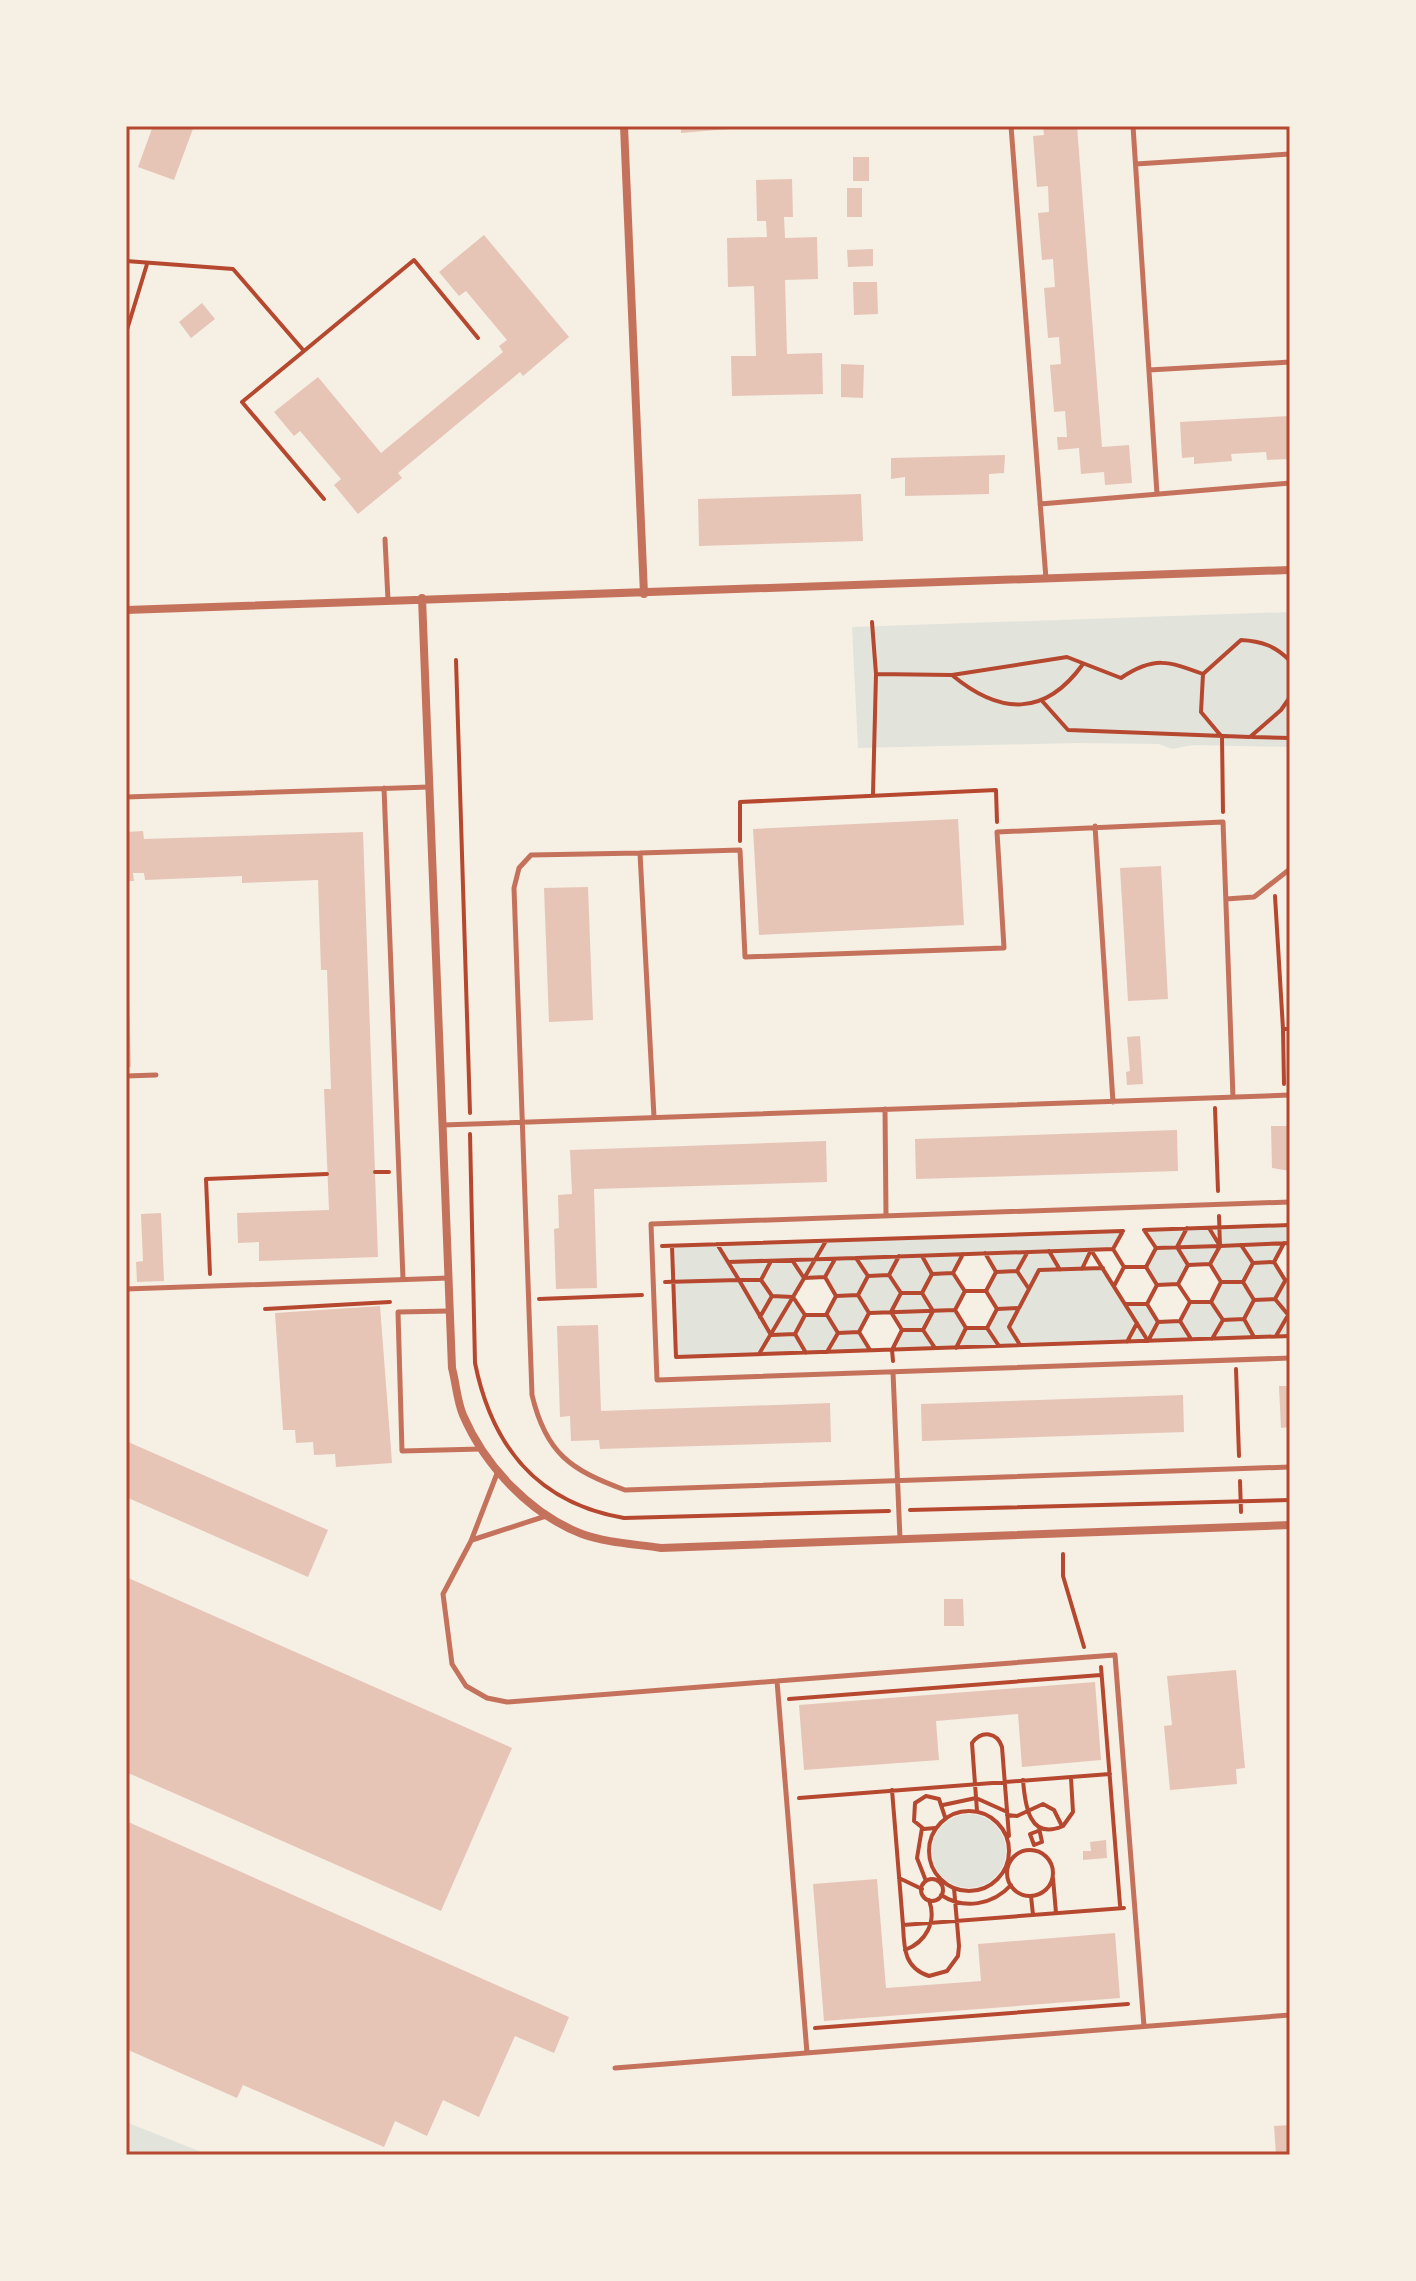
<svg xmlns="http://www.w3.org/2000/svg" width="1416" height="2281" font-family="Manrope,sans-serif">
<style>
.green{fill:#e2e4dc;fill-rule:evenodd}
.building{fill:#e6c5b7}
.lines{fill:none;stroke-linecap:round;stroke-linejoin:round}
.path{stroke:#b5482f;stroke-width:4}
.service{stroke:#c5725c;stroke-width:5}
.minor{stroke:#c5725c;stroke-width:8}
.neatline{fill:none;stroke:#b5482f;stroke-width:3}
</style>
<rect width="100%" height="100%" fill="#f6efe4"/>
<path class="green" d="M 1290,612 L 1290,747 L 1193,745 L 1172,749 L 1159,744 L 1076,743 L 858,748 L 852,627 Z
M 1290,1225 L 1290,1243 L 1284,1243 L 1274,1262 L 1285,1280 L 1290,1280 L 1290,1336 L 892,1350 L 902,1330 L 890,1312 L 869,1313 L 859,1332 L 870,1350 L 676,1357 L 672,1246 L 1123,1231 L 1113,1249 L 1091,1250 L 1082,1268 L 1103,1268 L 1125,1304 L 1147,1304 L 1159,1322 L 1180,1321 L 1190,1302 L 1211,1301 L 1221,1282 L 1210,1264 L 1189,1265 L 1178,1284 L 1157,1285 L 1146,1267 L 1156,1248 L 1144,1230 ZM 985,1253 L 996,1271 L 986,1291 L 997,1309 L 987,1327 L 966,1328 L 955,1310 L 965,1291 L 953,1273 L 963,1254 ZM 804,1278 L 825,1278 L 836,1295 L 826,1314 L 805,1315 L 793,1297 Z
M932 1851a37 37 0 1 1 74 0a37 37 0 1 1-74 0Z
M 126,2122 L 209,2155 L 126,2155 Z"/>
<path class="building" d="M 153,126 L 194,126 L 174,180 L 138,167 Z
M 681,126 L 740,126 L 740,128 L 681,133 Z
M 1043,126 L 1077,126 L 1102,447 L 1129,445 L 1132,483 L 1105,485 L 1104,472 L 1081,474 L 1079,448 L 1058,450 L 1057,437 L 1067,437 L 1065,411 L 1054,412 L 1050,365 L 1061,364 L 1059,337 L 1048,338 L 1044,288 L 1055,287 L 1053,259 L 1042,260 L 1038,213 L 1049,212 L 1048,186 L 1037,187 L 1033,136 L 1044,135 Z
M 853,157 L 869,157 L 869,181 L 853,181 Z
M 792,179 L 793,217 L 784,217 L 785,238 L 817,237 L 818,279 L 785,280 L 787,354 L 822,353 L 823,394 L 732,396 L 731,356 L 756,356 L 754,286 L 728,287 L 727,238 L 767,237 L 766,221 L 757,221 L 756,180 Z
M 847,188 L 862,188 L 862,217 L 847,217 Z
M 484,235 L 569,337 L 523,376 L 520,372 L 398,473 L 402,478 L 358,514 L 334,485 L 341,479 L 300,431 L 294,436 L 274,412 L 318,377 L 381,453 L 503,352 L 499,346 L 507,340 L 466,291 L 459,296 L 439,272 Z
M 873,249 L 873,266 L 848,267 L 847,250 Z
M 853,282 L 877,282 L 878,314 L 854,315 Z
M 202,303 L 215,319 L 191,338 L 179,322 Z
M 841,364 L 864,365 L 863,398 L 841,397 Z
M 1290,416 L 1290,459 L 1267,460 L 1266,452 L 1231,454 L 1232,461 L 1194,464 L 1194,457 L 1182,458 L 1180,422 Z
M 1005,455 L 1004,473 L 989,474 L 989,494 L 905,496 L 905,477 L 891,479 L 891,458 Z
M 861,494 L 863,541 L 699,546 L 698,499 Z
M 958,819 L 964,925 L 759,935 L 753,829 Z
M 143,831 L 144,839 L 363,832 L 378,1257 L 259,1261 L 259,1242 L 238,1243 L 237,1213 L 329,1210 L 324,1089 L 331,1089 L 327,970 L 321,970 L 318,880 L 242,883 L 242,876 L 145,880 L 144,873 L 133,873 L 134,881 L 126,881 L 126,832 Z
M 1161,866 L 1168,999 L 1128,1001 L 1120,868 Z
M 588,887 L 593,1020 L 549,1022 L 544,888 Z
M 126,996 L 129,996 L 131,1067 L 126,1067 Z
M 1140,1036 L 1143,1084 L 1127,1085 L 1126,1072 L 1130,1071 L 1127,1037 Z
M 1271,1126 L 1290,1126 L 1290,1171 L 1272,1168 Z
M 1177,1130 L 1178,1171 L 916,1179 L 915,1139 Z
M 826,1141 L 827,1182 L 594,1189 L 597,1288 L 556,1289 L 554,1229 L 559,1228 L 558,1195 L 572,1194 L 570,1150 Z
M 161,1213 L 164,1281 L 137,1282 L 136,1262 L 143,1261 L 141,1214 Z
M 380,1306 L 392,1463 L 336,1467 L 335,1454 L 314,1455 L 313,1442 L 296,1443 L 295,1430 L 283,1430 L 275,1313 Z
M 598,1325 L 601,1411 L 830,1403 L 831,1442 L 600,1449 L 599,1440 L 571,1441 L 570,1416 L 560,1417 L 557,1326 Z
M 1279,1386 L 1290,1386 L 1290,1427 L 1281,1428 Z
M 1183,1395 L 1184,1432 L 922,1441 L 921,1404 Z
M 126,1441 L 328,1530 L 308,1577 L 126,1497 Z
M 126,1577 L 512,1748 L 441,1911 L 126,1772 Z
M 944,1599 L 963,1599 L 964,1626 L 944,1626 Z
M 1236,1670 L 1245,1768 L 1236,1769 L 1237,1784 L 1170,1790 L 1164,1726 L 1172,1725 L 1167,1676 Z
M 1095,1682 L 1101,1760 L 1022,1767 L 1018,1714 L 936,1721 L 939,1760 L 804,1770 L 799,1705 Z
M 126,1821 L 569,2017 L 554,2053 L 515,2036 L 479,2117 L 443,2100 L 427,2136 L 395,2121 L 384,2147 L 243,2085 L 237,2098 L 126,2049 Z
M 1106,1840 L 1107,1858 L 1083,1860 L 1083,1851 L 1091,1851 L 1090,1842 Z
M 877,1879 L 886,1988 L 981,1981 L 978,1944 L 1115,1933 L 1120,1998 L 824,2021 L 813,1884 Z
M 1290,2125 L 1290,2155 L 1276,2155 L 1274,2126 Z"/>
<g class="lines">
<path class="path" d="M 126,261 L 233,269 L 304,351 L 414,260 L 478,338
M 126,333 L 147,264
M 304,351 L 242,402 L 324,499
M 872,622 L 876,674 L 873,794
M 456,660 L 470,1113
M 876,674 L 952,675 L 1067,657 L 1121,678 C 1154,656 1168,661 1203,674 L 1241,640 C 1261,641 1276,646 1290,661
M 1203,674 L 1201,712 L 1222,737 L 1223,812
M 952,675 C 1000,715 1045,717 1083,664
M 1043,702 L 1068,730 L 1250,737 L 1281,710 L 1290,697
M 1252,737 L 1290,738
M 740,841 L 740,802 L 996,790 L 997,822
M 1275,896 L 1283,1029
M 1284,1084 L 1283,1029 L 1290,1029
M 1215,1108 L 1218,1191
M 470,1134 L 475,1363 C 492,1447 537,1503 624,1518 L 889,1511
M 375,1172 L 389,1172
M 1187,1228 L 1177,1247 L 1188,1265
M 1209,1228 L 1220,1246 L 1290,1243
M 1144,1230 L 1290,1225
M 1144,1230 L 1156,1248
M 826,1241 L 793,1297 L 805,1315 L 826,1315
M 1284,1243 L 1274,1262 L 1285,1280 L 1290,1280
M 717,1244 L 728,1262
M 1241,1245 L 1253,1263 L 1273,1262
M 662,1246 L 1123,1231
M 672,1246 L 676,1357 L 1290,1336
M 1156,1248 L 1220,1246
M 1156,1248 L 1146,1267 L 1157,1285 L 1178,1284
M 1113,1249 L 1124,1267 L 1146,1267
M 1113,1249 L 1123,1231
M 1091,1250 L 1148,1341 L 1158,1322
M 1049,1251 L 1060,1270
M 985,1253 L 996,1272
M 1027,1253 L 1017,1271 L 1029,1289
M 963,1254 L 953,1273 L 964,1290
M 899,1256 L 889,1275 L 901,1293 L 922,1293
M 922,1256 L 932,1274
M 792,1260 L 804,1278
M 1253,1263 L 1243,1282 L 1254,1300 L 1275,1299
M 1210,1264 L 1220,1246 L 1219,1216
M 1210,1264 L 1221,1282
M 1188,1265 L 1210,1264
M 1082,1269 L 1091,1250
M 996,1272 L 1017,1271
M 210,1274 L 206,1179 L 327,1174
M 889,1275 L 868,1276 L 856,1258 L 1113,1249
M 868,1276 L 858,1295 L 869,1313
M 825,1277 L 835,1259
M 825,1277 L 836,1296
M 804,1278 L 825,1277
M 761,1280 L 739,1280 L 728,1262 L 856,1258
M 1285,1281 L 1275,1299 L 1290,1317
M 665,1282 L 739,1280 L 771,1335
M 1221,1282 L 1243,1282
M 1178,1284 L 1188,1265
M 1178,1284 L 1190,1302
M 1114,1286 L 1124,1267
M 965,1291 L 955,1310 L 966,1328 L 987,1328
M 965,1291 L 986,1291
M 986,1291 L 997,1309
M 986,1291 L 996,1272
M 836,1296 L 858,1295
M 539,1299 L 642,1295
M 1190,1302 L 1211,1302
M 1211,1302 L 1223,1320 L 1244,1319
M 1211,1302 L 1221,1282
M 1126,1304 L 1147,1304
M 1147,1304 L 1158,1322 L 1180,1321
M 1147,1304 L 1157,1285
M 265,1309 L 390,1302
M 997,1309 L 1019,1308
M 891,1312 L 902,1330
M 891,1312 L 901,1293
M 869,1313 L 955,1310
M 869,1313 L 859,1332 L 870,1350
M 805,1315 L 795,1334 L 806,1353
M 826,1315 L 836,1296
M 827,1315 L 838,1333 L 859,1332
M 760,1317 L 772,1296 L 761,1280 L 771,1261
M 1244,1319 L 1254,1300
M 1244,1319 L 1254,1337
M 1180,1321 L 1191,1339
M 1180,1321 L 1190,1302
M 987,1328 L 999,1346
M 987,1328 L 997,1309
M 902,1330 L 923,1330
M 771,1335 L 795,1334
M 1276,1336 L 1287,1317
M 1212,1339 L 1223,1320
M 1127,1342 L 1137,1323
M 1020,1345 L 1009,1327 L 1039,1270 L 1103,1268
M 935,1348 L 923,1330 L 933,1311 L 922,1293 L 932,1274 L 953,1273
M 956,1348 L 966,1328
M 827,1352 L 838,1333
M 759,1354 L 793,1297 L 772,1296
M 893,1361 L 892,1350 L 902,1330
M 1236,1369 L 1239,1456
M 1240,1481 L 1241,1512
M 910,1510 L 1290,1500
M 1063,1554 L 1063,1576 L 1084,1647
M 1101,1667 L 1120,1905
M 789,1699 L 1101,1675
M 1023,1780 C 1025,1805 1029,1841 1063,1826 L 1073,1812 L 1071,1778
M 892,1790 L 903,1925 L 1124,1908
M 799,1798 L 1110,1774
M 943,1805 L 976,1798 L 1005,1811
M929 1851a40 40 0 1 1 80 0a40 40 0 1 1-80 0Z
M 977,1811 L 972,1743 C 982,1730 997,1732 1002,1747 L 1009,1836
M 1007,1815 L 1017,1816 L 1043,1804 L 1054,1810 L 1062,1826
M 922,1828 L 917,1858 L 926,1881
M 935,1828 L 924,1829 L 914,1821 L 915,1803 L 926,1796 L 939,1799 L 945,1817
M 1038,1831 L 1030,1834 L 1034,1845 L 1042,1842 L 1039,1828
M1007 1873a23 23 0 1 1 46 0a23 23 0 1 1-46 0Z
M 899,1878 L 922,1889
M 1053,1878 L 1056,1913
M921 1890a11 11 0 1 1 22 0a11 11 0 1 1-22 0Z
M 941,1895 C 964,1910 993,1905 1011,1885
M 1031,1896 L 1033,1915
M 903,1925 C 904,1948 904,1968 929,1976 L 947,1971 L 958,1956 L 959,1946 L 954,1888
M 905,1950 C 926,1942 937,1922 929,1900
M 815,2028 L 1128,2004"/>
<path class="service" d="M 1011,126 L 1046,579
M 1133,126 L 1157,494
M 1136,164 L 1290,154
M 1149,370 L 1290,362
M 1040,504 L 1290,483
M 385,539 L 388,600
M 384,788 L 403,1279
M 126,797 L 429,787
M 1095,826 L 1113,1102
M 640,853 L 740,850 L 745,957 L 1004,948 L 997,832 L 1223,822 L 1233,1097
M 1226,899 L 1254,897 L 1290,869
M 126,1076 L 156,1075
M 885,1109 L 886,1216
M 654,1117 L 640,853 L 531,855 L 519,868 L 514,888 L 532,1395 C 546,1454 571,1470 625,1490 L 1290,1467
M 443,1125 L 1290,1095
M 1290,1202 L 651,1224 L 657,1380 L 1290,1358
M 126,1289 L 449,1278
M 449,1311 L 398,1312 L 402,1451 L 481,1449
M 893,1372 L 900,1539
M 498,1471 L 471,1541 L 443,1594 L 452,1664 L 466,1686 L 487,1698 L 507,1702 L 777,1681
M 472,1540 L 546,1516
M 807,2053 L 777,1681 L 1115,1655 L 1144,2026
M 615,2068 L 1290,2015"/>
<path class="minor" d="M 624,126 L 644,594
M 422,598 L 452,1368 C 456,1383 457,1401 463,1415 C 485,1466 530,1514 582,1534 C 607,1543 635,1544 661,1548 L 1290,1525
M 126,610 L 1290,570"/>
</g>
<rect width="1416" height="2281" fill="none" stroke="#f6efe4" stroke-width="256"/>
<rect x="128" y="128" width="1160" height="2025" class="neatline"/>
</svg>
